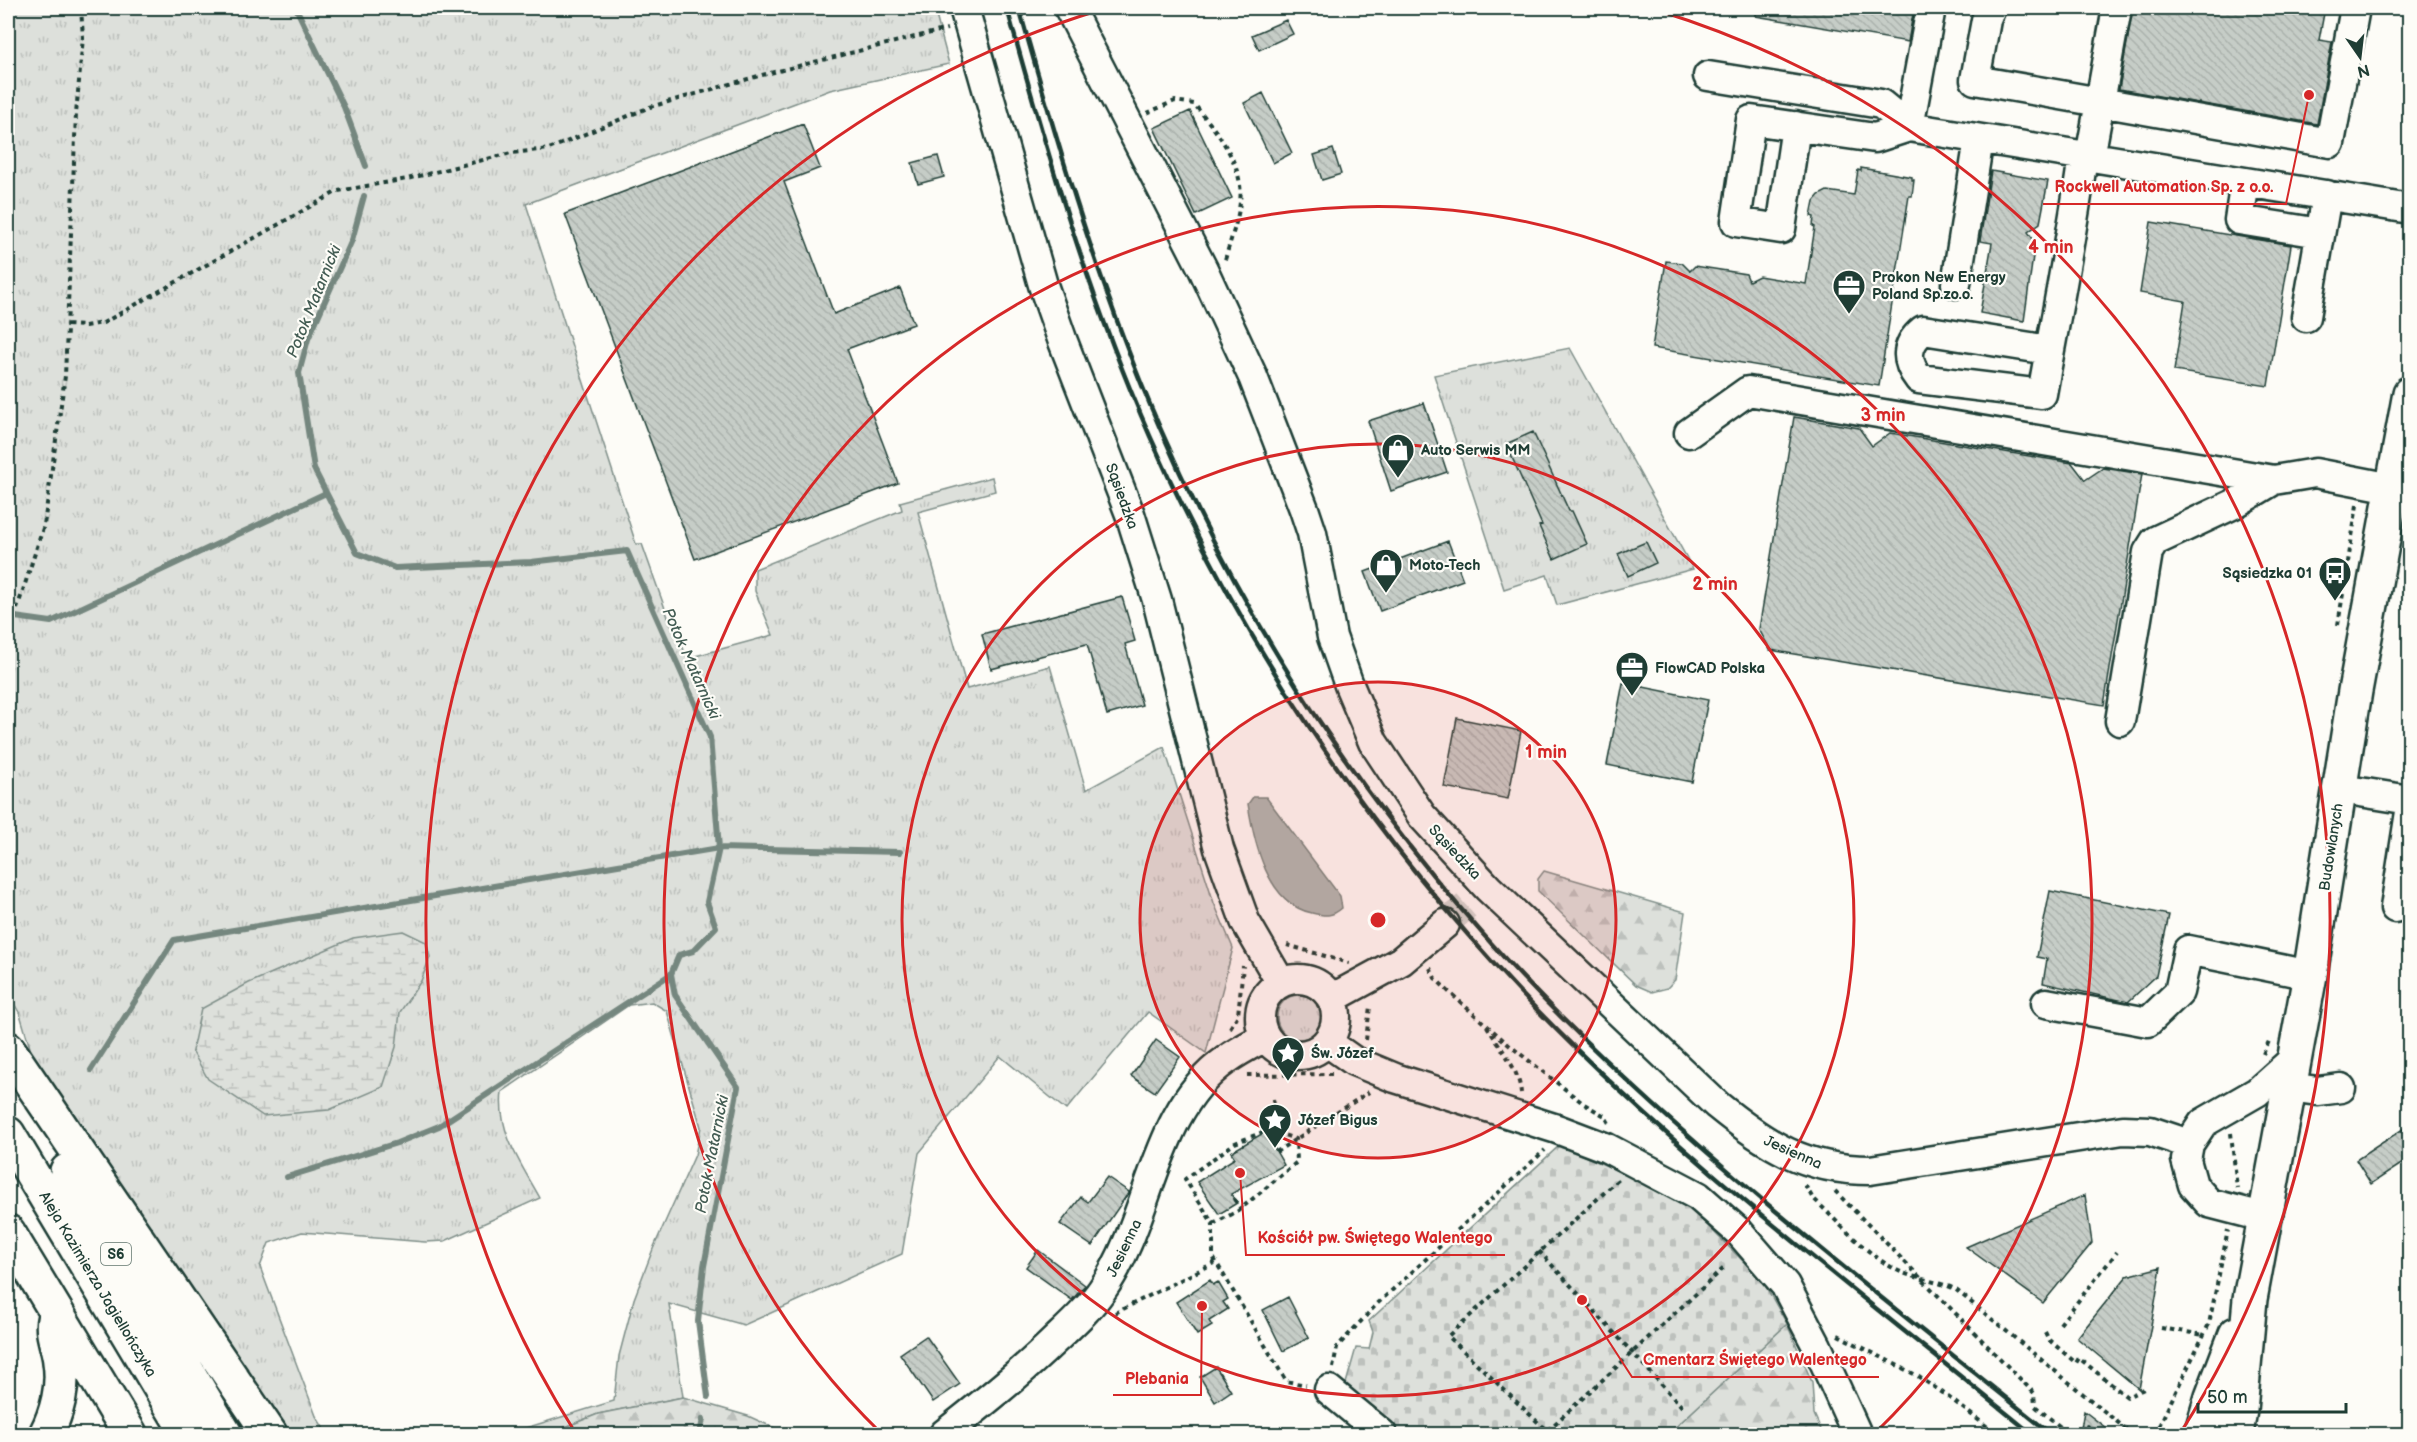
<svg xmlns="http://www.w3.org/2000/svg" width="2417" height="1442" font-family="'Balsamiq Sans',sans-serif">
<style>
.grass{fill:url(#grass-tufts);stroke:#7e8e88;stroke-width:1.5}
.forest{fill:url(#forest-firs);stroke:#7e8e88;stroke-width:1.5}
.wetland{fill:url(#wetland-marsh);stroke:#7e8e88;stroke-width:1.5}
.cemetery{fill:url(#cemetery-stones);stroke:#7e8e88;stroke-width:1.5}
.water{fill:#aeb8b1;stroke:#75877f;stroke-width:1.5}
.lines{fill:none;stroke-linecap:round;stroke-linejoin:round}
.stream{stroke:#75877f;stroke-width:6}
.building{fill:url(#building-back-hatch);stroke:#1f3d34;stroke-width:1.5}
.minor-tunnel{stroke:#d1d6d0;stroke-width:28;stroke-dasharray:28 14;stroke-linecap:butt}
.minor-casing{stroke:#1f3d34;stroke-width:33}
.major-casing{stroke:#1f3d34;stroke-width:38}
.highway-casing{stroke:#1f3d34;stroke-width:38}
.path{stroke:#1f3d34;stroke-width:4;stroke-dasharray:4.5 4.5;stroke-linecap:butt}
.minor{stroke:#fdfcf7;stroke-width:28}
.major{stroke:#fdfcf7;stroke-width:33}
.highway{stroke:#fdfcf7;stroke-width:33}
.rail{stroke:#1f3d34;stroke-width:4.5}
.ring{fill:none;stroke:#d62828;stroke-width:3}
.labels{text-anchor:middle;stroke-width:4.5;stroke-linejoin:round;paint-order:stroke}
.shield{fill:#fdfcf7;stroke:#62766e;stroke-width:1.5}
.shield-label{font-size:14px;font-weight:bold;fill:#1f3d34}
.poi-label{font-size:15px;font-weight:bold;fill:#1f3d34;stroke:#fdfcf7;text-anchor:start}
.street-label{font-size:15px;fill:#1f3d34;stroke:#fdfcf7}
.water-label{font-size:16px;font-style:italic;fill:#435c53;stroke:#fdfcf7}
.centre{fill:#d62828;stroke:#fdfcf7;stroke-width:3}
.ring-label{font-size:18px;text-anchor:middle;font-weight:bold;fill:#d62828;stroke:#fdfcf7;stroke-width:4.5;stroke-linejoin:round;paint-order:stroke}
.leader{fill:none;stroke:#d62828;stroke-width:2}
.callout-dot{fill:#d62828;stroke:#fdfcf7;stroke-width:2}
.callout-label{font-size:16px;text-anchor:middle;font-weight:bold;fill:#d62828;stroke:#fdfcf7;stroke-width:4.5;stroke-linejoin:round;paint-order:stroke}
</style>
<defs>
<pattern id="grass-tufts" width="24" height="20" patternUnits="userSpaceOnUse" patternTransform="scale(1.5)"><rect width="24" height="20" fill="#dde0db"/><path d="M3 7l-1-3M5 7V3M7 7l1-3M15 17l-1-3M17 17v-4M19 17l1-3" fill="none" stroke="#bdc1bd"/></pattern>
<pattern id="forest-firs" width="22" height="20" patternUnits="userSpaceOnUse" patternTransform="scale(1.5)"><rect width="22" height="20" fill="#dde0db"/><path d="M5 1l3.5 6h-7zM16 11l3.5 6h-7z" fill="#bdc1bd"/></pattern>
<pattern id="wetland-marsh" width="20" height="14" patternUnits="userSpaceOnUse" patternTransform="scale(1.5)"><rect width="20" height="14" fill="#dde0db"/><path d="M1 5h8M5 5V1M11 12h8M15 12V8" fill="none" stroke="#bdc1bd"/></pattern>
<pattern id="cemetery-stones" width="16" height="16" patternUnits="userSpaceOnUse" patternTransform="scale(1.5)"><rect width="16" height="16" fill="#dde0db"/><path d="M2 7V4a2 2 0 0 1 4 0v3zM10 15v-3a2 2 0 0 1 4 0v3z" fill="#bdc1bd"/></pattern>
<pattern id="building-back-hatch" width="6" height="6" patternUnits="userSpaceOnUse" patternTransform="scale(1.5)"><rect width="6" height="6" fill="#c6cdc7"/><path d="M-1 5l2 2M0 0l6 6M5-1l2 2" fill="none" stroke="#aab1ac"/></pattern>
</defs>
<rect width="100%" height="100%" fill="#fdfcf7"/>
<filter id="ink" filterUnits="userSpaceOnUse"><feTurbulence type="fractalNoise" baseFrequency=".0167" numOctaves="2"/><feDisplacementMap in="SourceGraphic" scale="12" xChannelSelector="R" yChannelSelector="G"/><feConvolveMatrix kernelMatrix="1 2 1 2 8 2 1 2 1" color-interpolation-filters="sRGB"/></filter>
<g filter="url(#ink)">
<path class="grass" d="M 8,8 L 934,8 L 949,64 L 830,90 L 526,204 L 636,544 L 642,544 L 668,617 L 688,658 L 773,635 L 755,591 L 755,569 L 902,510 L 900,502 L 992,477 L 995,491 L 918,512 L 967,689 L 1050,666 L 1086,790 L 1164,747 L 1214,903 L 1233,948 L 1206,1053 L 1148,1012 L 1066,1110 L 1000,1056 L 919,1153 L 902,1254 L 744,1325 L 669,1304 L 683,1397 L 598,1414 L 548,1434 L 506,1434 L 614,1401 L 619,1356 L 634,1299 L 653,1249 L 695,1155 L 701,1127 L 667,1011 L 652,1002 L 629,1005 L 502,1092 C 497,1132 522,1165 540,1198 L 445,1241 L 425,1242 L 302,1232 L 269,1243 L 260,1267 L 316,1416 L 327,1434 L 289,1434 L 104,1163 L 36,1068 L 20,1014 L 8,993 Z
M 1570,348 L 1693,569 L 1557,605 L 1547,575 L 1504,589 L 1434,375 Z
M1277 1017a22 22 0 1 1 44 0a22 22 0 1 1-44 0Z"/>
<path class="forest" d="M 1544,871 L 1685,912 L 1675,980 L 1667,988 L 1652,992 L 1636,985 L 1538,891 L 1538,879 Z
M 1787,1324 L 1812,1382 L 1814,1414 L 1823,1434 L 1668,1434 Z
M 683,1397 L 748,1416 L 788,1434 L 548,1434 L 598,1414 Z"/>
<path class="wetland" d="M 403,931 L 426,942 L 430,957 L 421,981 L 400,1012 L 396,1047 L 383,1087 L 329,1110 L 263,1116 L 208,1079 L 192,1051 L 201,1009 L 249,983 L 353,938 Z"/>
<path class="cemetery" d="M 1560,1145 L 1681,1199 L 1762,1280 L 1787,1324 L 1668,1434 L 1403,1434 L 1345,1387 L 1356,1348 L 1369,1349 L 1373,1332 L 1369,1321 Z"/>
<path class="water" d="M 1253,797 L 1266,797 L 1340,896 L 1342,908 C 1332,917 1325,916 1312,913 C 1267,904 1254,842 1248,804 Z"/>
<g class="lines">
<path class="stream" d="M 296,8 L 344,107 L 366,166
M 364,196 L 352,240 L 308,339 L 299,373 L 314,469 L 357,553 L 395,568 L 531,562 L 627,551 L 710,737 L 719,848 L 707,902 L 716,927 L 693,951 L 679,955 L 671,974 L 675,995 L 738,1087 L 704,1266 L 698,1321 L 708,1397
M 8,616 L 51,622 L 326,493
M 91,1070 L 174,940 L 719,848 L 900,852
M 287,1177 L 397,1143 L 439,1126 L 671,974
M 700,1434 L 703,1419"/>
</g>
<path class="building" d="M 1756,8 L 1914,8 L 1908,42 L 1756,16 Z
M 2133,8 L 2325,8 L 2319,40 L 2332,42 L 2317,124 L 2119,89 Z
M 1286,20 L 1293,34 L 1259,50 L 1252,35 Z
M 1263,93 L 1292,153 L 1273,163 L 1244,103 Z
M 1190,111 L 1232,198 L 1196,215 L 1154,128 Z
M 803,124 L 820,168 L 784,182 L 834,314 L 900,288 L 914,324 L 847,349 L 898,483 L 695,559 L 565,214 Z
M 1333,149 L 1341,174 L 1322,180 L 1314,155 Z
M 938,156 L 944,177 L 918,184 L 912,163 Z
M 1861,168 L 1912,177 L 1912,180 L 1914,180 L 1912,196 L 1909,196 L 1879,386 L 1652,348 L 1666,261 L 1682,263 L 1690,271 L 1695,266 L 1746,274 L 1749,281 L 1759,276 L 1806,284 L 1815,227 L 1813,226 L 1814,217 L 1811,216 L 1814,201 L 1819,195 L 1827,191 L 1854,195 L 1858,170 L 1861,171 Z
M 1991,171 L 2048,181 L 2040,223 L 2028,232 L 2035,242 L 2024,321 L 1980,313 L 1992,243 L 1980,241 Z
M 2151,222 L 2291,245 L 2268,386 L 2174,371 L 2185,301 L 2140,293 Z
M 1424,403 L 1447,472 L 1391,491 L 1368,421 Z
M 1794,417 L 1859,428 L 1872,446 L 1890,433 L 2072,463 L 2085,480 L 2103,468 L 2142,474 L 2104,705 L 1770,650 L 1759,629 Z
M 1533,432 L 1569,511 L 1572,511 L 1587,544 L 1554,559 L 1539,526 L 1542,525 L 1506,444 Z
M 1448,541 L 1463,580 L 1380,611 L 1365,572 Z
M 1646,542 L 1656,563 L 1628,576 L 1618,554 Z
M 1122,597 L 1135,641 L 1125,644 L 1142,705 L 1107,715 L 1087,644 L 991,669 L 982,634 Z
M 1623,683 L 1708,700 L 1692,782 L 1607,765 Z
M 1457,718 L 1521,731 L 1508,799 L 1444,787 Z
M 2050,891 L 2169,915 L 2156,976 L 2128,1002 L 2043,983 L 2047,959 L 2037,957 Z
M 1156,1040 L 1180,1057 L 1155,1092 L 1131,1076 Z
M 2409,1125 L 2409,1159 L 2371,1184 L 2356,1160 Z
M 1265,1132 L 1284,1165 L 1231,1194 L 1237,1203 L 1219,1214 L 1197,1182 L 1235,1158 L 1231,1152 Z
M 1107,1177 L 1129,1192 L 1092,1246 L 1060,1224 L 1081,1197 L 1088,1202 Z
M 2085,1195 L 2092,1243 L 2043,1303 L 1966,1247 Z
M 1038,1250 L 1085,1285 L 1072,1300 L 1026,1267 Z
M 2161,1267 L 2152,1320 L 2139,1389 L 2077,1338 L 2127,1276 Z
M 1210,1280 L 1213,1285 L 1218,1282 L 1228,1299 L 1223,1302 L 1228,1309 L 1209,1321 L 1212,1326 L 1197,1335 L 1176,1302 Z
M 1288,1297 L 1309,1338 L 1283,1351 L 1263,1310 Z
M 926,1336 L 960,1384 L 933,1402 L 900,1354 Z
M 1216,1367 L 1231,1391 L 1215,1402 L 1200,1377 Z
M 2084,1411 L 2114,1434 L 2080,1434 Z"/>
<g class="lines">
<path class="minor-tunnel" d="M 1445,924 L 1471,902"/>
<g class="minor-casing">
<path id="minor" d="M 964,8 L 1043,285 L 1062,339 L 1130,514 L 1157,600 L 1219,849 L 1245,921 L 1281,983
M 1069,8 L 1203,269 L 1253,377 L 1304,509 L 1312,533 L 1332,637 L 1349,685 L 1373,742 L 1422,816 L 1488,888 L 1717,1105 C 1766,1145 1805,1170 1870,1170 L 2123,1130 L 2150,1131 L 2189,1144
M 1991,8 L 1986,20 L 1975,80 L 2100,102 L 2117,8
M 1708,76 L 1881,104 L 1909,127
M 1796,126 L 1781,229 L 1736,222 L 1751,120 L 1875,138 L 1909,127 L 2410,209
M 1909,127 L 1931,8
M 2090,157 L 2100,102 L 2330,143 L 2355,8
M 2245,182 L 2239,220 L 2320,233
M 1956,284 L 1979,139
M 2306,317 L 2327,195
M 2049,350 L 1923,330 C 1905,345 1905,361 1919,379 L 2042,394 C 2056,315 2072,236 2083,156
M 1689,433 L 1748,391 L 2274,480 L 2315,473 L 2392,488
M 2120,721 L 2148,552 L 2155,541 L 2234,504 L 2274,480
M 2341,789 L 2410,800
M 2395,908 L 2410,812
M1260 1017a38 38 0 1 1 76 0a38 38 0 1 1-76 0Z
M 1331,999 L 1401,961 L 1445,924
M 2046,1003 L 2148,1022 L 2179,992 L 2188,950 L 2310,975
M 1327,1042 L 1354,1061 L 1395,1078 L 1557,1129 L 1607,1148 L 1698,1196 L 1740,1233 L 1785,1285 L 1817,1346 L 1857,1434
M 2289,1087 L 2318,1091 L 2341,1088
M 2267,1218 L 2209,1203 L 2193,1185 L 2186,1160 L 2189,1144 L 2203,1123 L 2257,1092 L 2295,1058
M 1329,1390 L 1382,1434
M 944,1434 C 982,1404 1020,1374 1055,1340 C 1071,1325 1089,1309 1102,1290 C 1152,1219 1152,1112 1226,1060 C 1238,1051 1252,1044 1265,1037"/>
</g>
<g class="major-casing">
<path id="major" d="M 2201,1434 L 2212,1397 L 2236,1334
M 2236,1434 L 2240,1410 L 2250,1299 L 2310,975 L 2355,691 L 2410,393"/>
</g>
<g class="highway-casing">
<path id="highway" d="M 8,1049 L 270,1434
M 8,1134 L 188,1434
M 67,1171 L 225,1434
M 8,1232 L 130,1434
M 46,1434 C 57,1413 64,1386 60,1362 C 59,1348 51,1333 54,1320"/>
</g>
<path class="path" d="M 1147,113 L 1175,101 L 1194,104 C 1216,130 1245,165 1240,202 C 1238,221 1230,241 1225,260
M 67,325 L 85,326 L 103,323 L 338,191 L 407,179 L 511,153 L 549,149 L 650,107 L 762,75 L 947,29
M 17,609 L 44,525 L 65,376 L 76,114 L 83,37 L 81,8
M 2338,625 L 2357,505
M 8,639 L 12,625
M 1287,945 L 1349,963
M 1430,968 L 1435,978 L 1449,992 L 1509,1045 L 1584,1104 L 1605,1116 L 1610,1125
M 1487,1026 C 1499,1047 1519,1068 1521,1093
M 1230,1028 L 1238,1015 L 1243,966
M 1366,1040 L 1370,1006
M 2263,1054 L 2270,1039
M 1247,1075 L 1332,1074
M 1273,1099 L 1279,1133
M 2231,1133 L 2237,1188
M 1276,1152 L 1369,1092
M 1618,1180 L 1448,1336 L 1547,1431 L 1724,1268
M 1805,1185 L 1812,1197 C 1837,1221 1862,1250 1893,1268 C 1912,1279 1935,1280 1955,1289 L 2132,1434
M 1835,1191 L 2034,1393 L 2035,1406 L 2069,1434
M 1234,1199 L 1241,1209
M 1213,1224 L 1238,1211 L 1297,1162 L 1296,1139 L 1268,1130 L 1235,1143 L 1185,1179 L 1213,1224 L 1213,1257 L 1216,1262 L 1286,1381 L 1306,1385
M 1539,1251 L 1685,1410
M 1115,1313 L 1216,1262
M 2060,1324 L 2117,1252
M 2161,1328 L 2204,1335
M 2045,1332 L 2049,1340 L 2076,1363 L 2079,1358 L 2127,1397 L 2146,1388
M 1838,1335 L 1916,1375 L 1943,1393 L 1997,1434
M 1333,1368 L 1337,1347 L 1377,1304 L 1545,1150
M 2001,1434 L 2009,1430 L 2014,1434
M 2081,1434 L 2087,1426 L 2097,1434
M 2155,1434 L 2209,1324 L 2228,1230"/>
<use href="#minor" class="minor"/>
<use href="#major" class="major"/>
<use href="#highway" class="highway"/>
<path class="rail" d="M 1007,8 C 1047,153 1089,298 1150,436 C 1240,640 1366,829 1519,991 C 1674,1155 1858,1292 2032,1434
M 1019,8 C 1059,150 1101,293 1160,428 C 1255,647 1393,849 1561,1017 C 1713,1168 1885,1300 2051,1434"/>
</g>
</g>
<circle cx="1378" cy="920" r="238" fill="#d62828" fill-opacity=".12"/>
<g class="ring">
<circle cx="1378" cy="920" r="238"/>
<circle cx="1378" cy="920" r="476"/>
<path d="M882 1434A714 714 0 1 1 1874 1434"/>
<path d="M575 1432A952 952 0 0 1 1100 10M1656 10A952 952 0 0 1 2181 1432"/>
</g>
<defs>
<g id="office-pin" transform="scale(1.725)"><path d="M0 17L-7.5 6A9.5 9.5 0 1 1 7.5 6Z" fill="#1f3d34" stroke="#fdfcf7"/><path d="M-6-3h4V-5.5h4V-3h4V5H-6ZM-1-4.5V-3h2v-1.5ZM-6 0V1H6V0Z" fill="#fff"/></g>
<g id="shop-pin" transform="scale(1.725)"><path d="M0 17L-7.5 6A9.5 9.5 0 1 1 7.5 6Z" fill="#1f3d34" stroke="#fdfcf7"/><path d="M-5-2.5h2.3a2.7 3.5 0 0 1 5.4 0H5L5.5 6h-11ZM-1.5-2.5h3a1.5 2.3 0 0 0-3 0Z" fill="#fff"/></g>
<g id="bus-pin" transform="scale(1.725)"><path d="M0 17L-7.5 6A9.5 9.5 0 1 1 7.5 6Z" fill="#1f3d34" stroke="#fdfcf7"/><path d="M-5-6H5V4H4V6H2V4H-2V6H-4V4H-5ZM-3.5-4V0h7V-4ZM-3.5 1.2v1.5H-2V1.2ZM2 1.2v1.5H3.5V1.2Z" fill="#fff"/></g>
<g id="sight-pin" transform="scale(1.725)"><path d="M0 17L-7.5 6A9.5 9.5 0 1 1 7.5 6Z" fill="#1f3d34" stroke="#fdfcf7"/><path d="M0-6L1.8-2.2L6-1.7L2.9 1.2L3.7 5.4L0 3.3L-3.7 5.4L-2.9 1.2L-6-1.7L-1.8-2.2Z" fill="#fff"/></g>
</defs>
<g fill-rule="evenodd">
<use href="#office-pin" x="1849" y="286"/>
<use href="#shop-pin" x="1398" y="450"/>
<use href="#shop-pin" x="1386" y="565"/>
<use href="#bus-pin" x="2335" y="573"/>
<use href="#office-pin" x="1632" y="668"/>
<use href="#sight-pin" x="1288" y="1053"/>
<use href="#sight-pin" x="1275" y="1120"/>
</g>
<g class="labels">
<rect class="shield" x="101" y="1243" width="30" height="22" rx="4.5"/>
<g class="shield-label">
<text x="116" y="1259">S6</text>
</g>
<g class="poi-label">
<text x="1872" y="282">Prokon New Energy<tspan x="1872" dy="17">Poland Sp.zo.o.</tspan></text>
<text x="1421" y="455">Auto Serwis MM</text>
<text x="1409" y="570">Moto-Tech</text>
<text x="2312" y="578" text-anchor="end">Sąsiedzka 01</text>
<text x="1655" y="673">FlowCAD Polska</text>
<text x="1311" y="1058">Św. Józef</text>
<text x="1298" y="1125">Józef Bigus</text>
</g>
<g class="street-label">
<text transform="translate(1122 496) rotate(70)" y="5">Sąsiedzka</text>
<text transform="translate(2331 847) rotate(-81)" y="5">Budowlanych</text>
<text transform="translate(1455 852) rotate(47)" y="5">Sąsiedzka</text>
<text transform="translate(1793 1152) rotate(24)" y="5">Jesienna</text>
<text transform="translate(1124 1248) rotate(-64)" y="5">Jesienna</text>
<text transform="translate(98 1284) rotate(59)" y="5">Aleja Kazimierza Jagiellończyka</text>
</g>
<g class="water-label">
<text transform="translate(313 301) rotate(-68)" y="6">Potok Matarnicki</text>
<text transform="translate(692 663) rotate(66)" y="6">Potok Matarnicki</text>
<text transform="translate(711 1154) rotate(-79)" y="6">Potok Matarnicki</text>
</g>
</g>
<circle cx="1378" cy="920" r="9" class="centre"/>
<g class="ring-label">
<text x="2051" y="253">4 min</text>
<text x="1883" y="421">3 min</text>
<text x="1715" y="590">2 min</text>
<text x="1546" y="758">1 min</text>
</g>
<path class="leader" d="M2309 95L2286 204H2043M1240 1173L1246 1255H1505M1582 1300L1632 1377H1879M1202 1306L1201 1395H1113"/>
<g class="callout-dot">
<circle cx="2309" cy="95" r="6"/>
<circle cx="1240" cy="1173" r="6"/>
<circle cx="1582" cy="1300" r="6"/>
<circle cx="1202" cy="1306" r="6"/>
</g>
<g class="callout-label">
<text x="2164" y="192">Rockwell Automation Sp. z o.o.</text>
<text x="1375" y="1243">Kościół pw. Świętego Walentego</text>
<text x="1755" y="1365">Cmentarz Świętego Walentego</text>
<text x="1157" y="1384">Plebania</text>
</g>
<rect width="2417" height="1442" fill="none" stroke="#fdfcf7" stroke-width="30"/>
<rect x="15" y="15" width="2387" height="1412" fill="none" stroke="#1f3d34" stroke-width="2" filter="url(#ink)"/>
<g transform="translate(2360 57) rotate(166)" stroke="#fdfcf7" stroke-width="4.5" paint-order="stroke">
<path d="M0-4.5L10 22L0 15L-10 22Z" fill="#1f3d34"/>
<text y="-9" font-size="16" font-weight="bold" text-anchor="middle" fill="#1f3d34">N</text>
</g>
<path d="M2198 1403v9h148v-9" fill="none" stroke="#1f3d34" stroke-width="3"/>
<text x="2207" y="1403" font-size="18" fill="#1f3d34" stroke="#fdfcf7" stroke-width="4.5" paint-order="stroke">50 m</text>
</svg>
